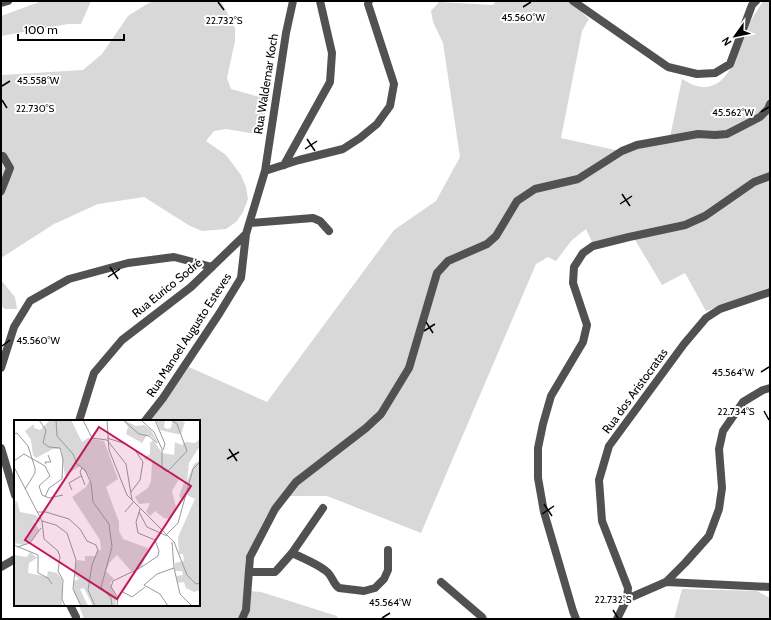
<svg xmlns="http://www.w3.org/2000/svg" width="771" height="620" font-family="Cabin,sans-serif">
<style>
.green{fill:#d8d8d8}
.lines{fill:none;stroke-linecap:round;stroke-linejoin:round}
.street{stroke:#515151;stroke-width:8}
.ticks{fill:none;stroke:#000;stroke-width:1.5}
.labels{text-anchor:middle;stroke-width:4;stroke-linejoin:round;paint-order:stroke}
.street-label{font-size:12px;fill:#000;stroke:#fff}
.inset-road{fill:none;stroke:#999;stroke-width:1}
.view{fill:#c2185b;fill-opacity:0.15;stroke:#c2185b;stroke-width:2}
.inset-edge{fill:none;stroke:#000;stroke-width:2}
.ticks-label{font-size:10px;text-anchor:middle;fill:#000;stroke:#fff;stroke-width:4;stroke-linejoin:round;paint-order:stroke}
</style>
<rect width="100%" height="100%" fill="#fff"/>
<path class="green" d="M 42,1 L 91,1 L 81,24 L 68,24 L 1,36 L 1,16 Z
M 154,1 L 221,1 L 235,28 L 235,41 L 227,78 L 231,89 L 267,99 L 262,135 L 226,129 L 214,131 L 206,141 L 226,155 L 241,175 L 246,187 L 248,199 L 243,212 L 236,222 L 226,229 L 202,231 L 190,226 L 144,197 L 98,204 L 54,224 L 1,258 L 1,73 L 2,75 L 83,70 L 102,54 L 128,16 L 147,4 Z
M 496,1 L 570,1 L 589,19 L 582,31 L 561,138 L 615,150 L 670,137 L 682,79 C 686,81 689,83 693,85 C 731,97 736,49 748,25 C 753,17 758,9 763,1 L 770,1 L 770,287 L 706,311 L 685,273 L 662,285 L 631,233 L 592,242 L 586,229 L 572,240 L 556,261 L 548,257 L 536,264 L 421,533 L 327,496 L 284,496 L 267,515 L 245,560 L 248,591 L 261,592 L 337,616 L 338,619 L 84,619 L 79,605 L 199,605 L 199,421 L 150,421 L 189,367 L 267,402 L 394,230 L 436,201 L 460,157 L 443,43 L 433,22 L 431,11 L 439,2 L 493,5 Z
M 1,280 L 15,297 L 17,309 L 5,309 L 1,306 Z
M 682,589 L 757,591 L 770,598 L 770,619 L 674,619 Z"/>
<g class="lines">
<path class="street" d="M 573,1 L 668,67 L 697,74 L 715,73 L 730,64 L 752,5 L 756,1
M 1,3 L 8,1
M 1,156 L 3,156 L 10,168 L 1,191
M 284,165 L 330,82 L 332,53 L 320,1
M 265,171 L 299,160 L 343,149 L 360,138 L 377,124 L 390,106 L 394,84 L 368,4 L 369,1
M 250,223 L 313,218 L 320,221 L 329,231
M 1,368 L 14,327 L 30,301 L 69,279 L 128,263 L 174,257 L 212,267
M 79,421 L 94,373 L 122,340 L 191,287 L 246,234 L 265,171 L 286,33 L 293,1
M 145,421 L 163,398 L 219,314 L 241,278 L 246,234
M 1,448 L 15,495
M 292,553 C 301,557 319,565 326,571 C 332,575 333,584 339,588 L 364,591 L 375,588 L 384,579 L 388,570 L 388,550
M 1,567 L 15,559
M 249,572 L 275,572 L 277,570 L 292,553 L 323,508
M 441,582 L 482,617 L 483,619
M 666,582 L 770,587
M 627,599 L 666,582 L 685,563 L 709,536 L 719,509 L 722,488 L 719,449 L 723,431 L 743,402 L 763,390 L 770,388
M 70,605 L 76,617 L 76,619
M 242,619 L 246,610 L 250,557 L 275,509 L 296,482 L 366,428 L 381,414 L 409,368 L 437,273 L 448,261 L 487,244 L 496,236 L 517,201 L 535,189 L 578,179 L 622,151 L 637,145 L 698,134 L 715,135 L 727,134 L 760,117 L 768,109 L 770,104
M 576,619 L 573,611 L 544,512 L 538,478 L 538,448 L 543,424 L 551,396 L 583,342 L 587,325 L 573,283 L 574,267 L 583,253 L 593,246 L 629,237 L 685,225 L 705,216 L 754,182 L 770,176
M 617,619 L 627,599 L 628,588 L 602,521 L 599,480 L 609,446 L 684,344 L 706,318 L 720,309 L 770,292"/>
</g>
<path class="ticks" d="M 218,2 L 224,10M 523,7 L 531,2M 2,86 L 10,81M 2,100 L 7,108M 761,112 L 769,107M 307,139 L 315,151M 305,149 L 317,141M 622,194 L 630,206M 620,204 L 632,196M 110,267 L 118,279M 108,277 L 120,269M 426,322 L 433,333M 424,331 L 435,324M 2,346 L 10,340M 761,372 L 769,367M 764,411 L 769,420M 229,449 L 237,461M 227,459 L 239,452M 544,504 L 552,516M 542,514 L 554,506M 613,610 L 618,618M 382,618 L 390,613"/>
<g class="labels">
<g class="street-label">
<text transform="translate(266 84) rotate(-81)" y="4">Rua Waldemar Koch</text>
<text transform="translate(167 288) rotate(-39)" y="4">Rua Eurico Sodré</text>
<text transform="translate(189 335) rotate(-57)" y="4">Rua Manoel Augusto Esteves</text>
<text transform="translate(635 391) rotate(-54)" y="4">Rua dos Aristocratas</text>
</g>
</g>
<g transform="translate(14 420)">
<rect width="186" height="186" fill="#fff"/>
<path d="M 36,0 L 57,0 L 68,22 L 74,18 L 90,21 L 104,59 L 92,67 L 105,102 L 105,111 L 109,119 L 134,128 L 128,147 L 117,151 L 103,135 L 96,142 L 92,151 L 100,159 L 96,163 L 103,178 L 101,186 L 79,186 L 70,168 L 66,169 L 74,186 L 67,186 L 60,172 L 60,161 L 65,159 L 60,155 L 63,140 L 71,141 L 71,136 L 82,136 L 84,130 L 87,130 L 86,120 L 58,77 L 72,67 L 76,60 L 75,56 L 66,46 L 51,56 L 47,29 L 39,29 L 22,38 L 19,35 L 17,20 L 11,11 L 20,4 L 20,8 L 26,10 ZM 110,0 L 122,6 L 130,5 L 137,10 L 145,24 L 137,16 L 133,15 L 128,23 L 112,14 L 114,7 ZM 142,0 L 151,0 L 150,7 L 153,9 L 157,8 L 159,0 L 171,2 L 167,14 L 163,14 L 146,10 ZM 186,19 L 186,26 L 175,43 L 173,61 L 180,44 L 186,40 L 186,170 L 180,172 L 172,168 L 170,162 L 164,163 L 162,156 L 169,155 L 168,151 L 161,151 L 161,143 L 170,141 L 169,134 L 165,134 L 164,117 L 181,79 L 173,75 L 175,64 L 169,81 L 165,76 L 171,60 L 165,59 L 158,71 L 162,87 L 157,99 L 150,98 L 141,91 L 136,96 L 132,92 L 136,83 L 125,84 L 121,77 L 134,68 L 137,61 L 138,40 L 129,39 L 136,34 L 136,23 L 139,20 L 148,33 L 160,35 L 161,22 L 168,25 L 171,22 L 181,23 ZM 3,81 L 6,92 L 22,95 L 27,102 L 20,101 L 25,110 L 17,121 L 10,125 L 0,123 L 0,82 ZM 16,132 L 23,138 L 15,143 L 14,153 L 33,157 L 34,151 L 43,153 L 48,159 L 48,186 L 0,186 L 0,135 L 13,137 Z" fill="#d8d8d8"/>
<path class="inset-road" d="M 25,0 L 32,10 L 29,23 L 35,27 L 46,28 L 49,40 L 48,59 L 35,68 L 31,77M 42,0 L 43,16 L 59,34 L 63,44 L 71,50 L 77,63 L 79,82 L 95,104 L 98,127 L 87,167 L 97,178 L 98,186M 69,0 L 78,18 L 93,20M 93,0 L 95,30 L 113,75 L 118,80M 109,0 L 125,14 L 135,16 L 143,23M 127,0 L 140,12 L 148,29 L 148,48 L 153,52 L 173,31 L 163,4 L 157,0M 141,0 L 151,24 L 149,30M 0,14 L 3,13 L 14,26 L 21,48 L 21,53 L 11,69M 93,18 L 112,24 L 121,30 L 129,42 L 126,60 L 117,72M 93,20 L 112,44 L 118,80 L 160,122 L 173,155 L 182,164 L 186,163M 0,41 L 10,34 L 31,46 L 36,56 L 25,66 L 28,75 L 35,78 L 49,75M 32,44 L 31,42 L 37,42 L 34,35M 0,47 L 28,101M 68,48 L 66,52 L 71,65M 58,70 L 55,63 L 67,56M 23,92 L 32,92 L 55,99 L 66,109 L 73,121 L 82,125 L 84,130 L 78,145 L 74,170 L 81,186M 111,92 L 120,81M 125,92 L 133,107 L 153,116M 28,101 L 42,105 L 53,113 L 62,140 L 59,169 L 67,186M 28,101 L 30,119 L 44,131 L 46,137 L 44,151 L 49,160 L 48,179 L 51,186M 153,114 L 164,103 L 179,49 L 186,42M 158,122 L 160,148 L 166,174 L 178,186M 0,125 L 24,135 L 24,153 L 34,158 L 38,164M 3,127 L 16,123 L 27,108M 109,172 L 118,177 L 131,167M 103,186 L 104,178 L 97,167 L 99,161 L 126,148 L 144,136 L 145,131 L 141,120 L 124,113 L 122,102 L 126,89M 154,186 L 146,174 L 130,165 L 143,154 L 160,148"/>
<path class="view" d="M 85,7 L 177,66 L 103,179 L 11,120 Z"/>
<rect width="186" height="186" class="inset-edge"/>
</g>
<g class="ticks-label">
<text x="523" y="21">45.560°W</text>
<text x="224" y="24">22.732°S</text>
<text x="38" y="84">45.558°W</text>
<text x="35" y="112">22.730°S</text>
<text x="733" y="116">45.562°W</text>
<text x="38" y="344">45.560°W</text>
<text x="733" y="376">45.564°W</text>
<text x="736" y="415">22.734°S</text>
<text x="613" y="603">22.732°S</text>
<text x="390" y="606">45.564°W</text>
</g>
<rect width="771" height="620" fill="none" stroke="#000000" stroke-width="4"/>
<g transform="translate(735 36) rotate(237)" stroke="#ffffff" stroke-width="3" paint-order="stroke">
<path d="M0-3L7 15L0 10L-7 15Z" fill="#000000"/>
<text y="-6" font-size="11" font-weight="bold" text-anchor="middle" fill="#000000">N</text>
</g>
<path d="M18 34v6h106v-6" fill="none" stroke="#000000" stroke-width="2"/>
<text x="24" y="34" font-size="12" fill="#000000" stroke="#ffffff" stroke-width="3" paint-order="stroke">100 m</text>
</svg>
